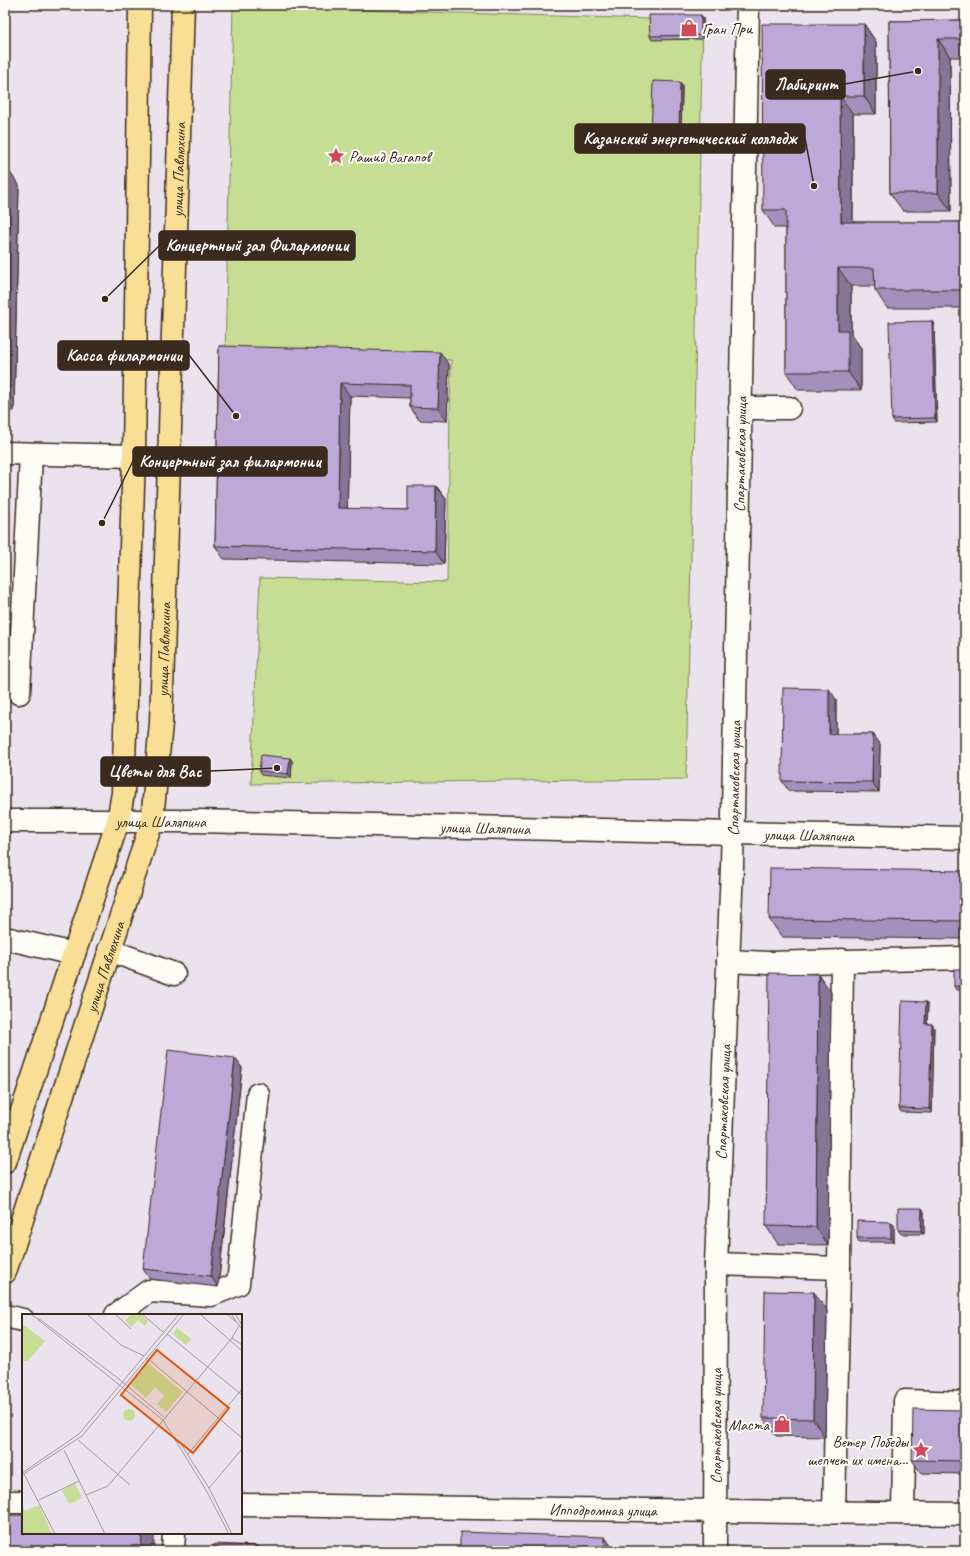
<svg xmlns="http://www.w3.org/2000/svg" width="970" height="1556" font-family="Caveat,sans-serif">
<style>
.green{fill:#c7dd93;stroke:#818458}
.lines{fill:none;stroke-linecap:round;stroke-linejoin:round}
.minor-casing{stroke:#3b2a1e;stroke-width:25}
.major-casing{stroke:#3b2a1e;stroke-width:25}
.minor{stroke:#fdfcf7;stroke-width:22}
.major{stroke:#f9df96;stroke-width:22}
.wall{fill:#a291ba;stroke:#3b2a1e}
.shaded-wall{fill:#847697;stroke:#3b2a1e}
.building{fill:#bca9d8;stroke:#3b2a1e}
.labels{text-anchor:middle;stroke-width:4;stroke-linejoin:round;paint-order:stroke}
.poi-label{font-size:16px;fill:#3b2a1e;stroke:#fdfcf7;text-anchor:start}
.street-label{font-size:16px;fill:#3b2a1e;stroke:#fdfcf7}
.inset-road{fill:none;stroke:#a4999b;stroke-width:1}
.view{fill:#df570d;fill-opacity:0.15;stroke:#df570d;stroke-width:2}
.inset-edge{fill:none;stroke:#3b2a1e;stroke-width:2}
.leader{fill:none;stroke:#3b2a1e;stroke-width:1.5}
.callout-dot{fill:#3b2a1e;stroke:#fdfcf7;stroke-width:1.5}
.callout{fill:#3b2a1e;stroke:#3b2a1e;stroke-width:1.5}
.callout-label{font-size:17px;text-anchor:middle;font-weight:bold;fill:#fff}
</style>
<rect width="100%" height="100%" fill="#eae3ee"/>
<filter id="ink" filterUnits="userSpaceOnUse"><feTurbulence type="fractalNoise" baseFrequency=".025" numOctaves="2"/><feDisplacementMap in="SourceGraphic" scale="8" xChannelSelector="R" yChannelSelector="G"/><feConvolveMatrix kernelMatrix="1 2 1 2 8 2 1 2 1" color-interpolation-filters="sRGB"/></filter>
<g filter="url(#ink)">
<path class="green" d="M 233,6 L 651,19 L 703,18 L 686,779 L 251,784 L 260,578 L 447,582 L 451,360 L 225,355 Z
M 737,1545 L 818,1550 L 818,1551 L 736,1551 Z"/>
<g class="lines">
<g class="minor-casing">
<g id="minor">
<path d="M 740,408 L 789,408"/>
<path d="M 5,453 L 134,456"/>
<path d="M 19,693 L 31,454"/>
<path id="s1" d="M 5,821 L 196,821 L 965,838"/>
<path d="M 5,938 L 74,954"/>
<path d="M 109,950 L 174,974"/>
<path d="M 728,961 L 768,963 L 965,958"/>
<path d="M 716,1264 L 839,1268 L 834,1512"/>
<path d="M 839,1268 L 842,960"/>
<path d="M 116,1315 L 149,1291 L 211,1295 L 238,1284 L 258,1094"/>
<path d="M 5,1316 L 23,1320"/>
<path d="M 5,1502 L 23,1502"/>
<path id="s2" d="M 241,1505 L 965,1514"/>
<path d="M 903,1513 L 905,1401 L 965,1403"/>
<path d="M 173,1551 L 174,1533"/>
<path id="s3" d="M 715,1551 L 716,1264 L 732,867 L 748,5"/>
</g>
</g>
<g class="major-casing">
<g id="major">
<path d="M 5,1162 L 118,821 L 123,793 L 134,456 L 140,5"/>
<path id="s4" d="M 5,1272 L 152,821 L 161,723 L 183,5"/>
</g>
</g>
<use href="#minor" class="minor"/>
<use href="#major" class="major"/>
</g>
<path class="wall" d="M 703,18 L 703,39 L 652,40 L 650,36 Z
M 965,20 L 965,57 L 950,57 L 951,211 L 903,211 L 890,193 L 889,21 Z
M 864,24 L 876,42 L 876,114 L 853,114 L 853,222 L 965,222 L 965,308 L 887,308 L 875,290 L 875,286 L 851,286 L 851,334 L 861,348 L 861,390 L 798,390 L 786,372 L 786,228 L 775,228 L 763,210 Z
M 680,82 L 682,85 L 681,139 L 653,138 L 651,135 Z
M 5,167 L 19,185 L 14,411 L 5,411 Z
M 932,321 L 934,325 L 937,422 L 894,423 L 892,419 Z
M 219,346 L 449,365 L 447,421 L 419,420 L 410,407 L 410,398 L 350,396 L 347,509 L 408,510 L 436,486 L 446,499 L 444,564 L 224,559 L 215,546 Z
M 836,699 L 836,734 L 873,734 L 880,744 L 879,792 L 789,791 L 782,781 Z
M 290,758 L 292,761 L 291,778 L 261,775 L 259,771 Z
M 965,871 L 965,939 L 782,937 L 769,919 Z
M 965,969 L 965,990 L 956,990 L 954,986 Z
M 818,974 L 831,992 L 828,1245 L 778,1244 L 766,1226 Z
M 926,1002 L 928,1005 L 927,1024 L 932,1024 L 934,1028 L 932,1113 L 901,1112 L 899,1108 Z
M 235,1058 L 242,1068 L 218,1287 L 150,1279 L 143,1269 Z
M 922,1208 L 924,1212 L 924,1234 L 901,1234 L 898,1230 Z
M 894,1225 L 894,1242 L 859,1242 L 857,1238 Z
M 827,1310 L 825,1437 L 776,1436 L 763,1418 Z
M 965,1410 L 965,1474 L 921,1473 L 912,1460 Z"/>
<path class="shaded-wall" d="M 701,15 L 703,18 L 703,39 L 701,35 Z
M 864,24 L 876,42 L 876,114 L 864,96 Z
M 938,39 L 950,57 L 951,211 L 938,193 Z
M 680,82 L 682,85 L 681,139 L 679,135 Z
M 840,96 L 853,114 L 853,240 L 841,222 Z
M 6,167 L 19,185 L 14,411 L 5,399 L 5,222 Z
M 838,268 L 851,286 L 851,334 L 861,348 L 861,390 L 848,372 L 838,330 Z
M 932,321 L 934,325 L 937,422 L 935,418 Z
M 440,352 L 449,365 L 447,421 L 438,408 Z
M 340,383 L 350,396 L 347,521 L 338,508 Z
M 436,486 L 446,499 L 444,564 L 435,551 Z
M 829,689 L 836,699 L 836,744 L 829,734 Z
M 873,734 L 880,744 L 879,792 L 872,782 Z
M 290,758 L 292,761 L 291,778 L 288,774 Z
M 818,974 L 831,992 L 828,1245 L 816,1227 Z
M 926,1002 L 928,1005 L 927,1027 L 925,1024 Z
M 932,1024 L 934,1028 L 932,1113 L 929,1109 Z
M 235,1058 L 242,1068 L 218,1287 L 211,1276 Z
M 922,1208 L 924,1212 L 924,1234 L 921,1231 Z
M 891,1222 L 894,1225 L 894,1242 L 891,1238 Z
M 814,1292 L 827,1310 L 825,1437 L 813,1419 Z
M 142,1533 L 154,1533 L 154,1551 L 141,1551 Z
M 605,1537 L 610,1544 L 610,1551 L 604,1551 Z
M 258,1546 L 262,1551 L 258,1551 Z"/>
<path class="building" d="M 649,15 L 701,15 L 701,35 L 650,36 Z
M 965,20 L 965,39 L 938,39 L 938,193 L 890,193 L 889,21 Z
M 762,24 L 864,24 L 864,96 L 840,96 L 841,222 L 965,222 L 965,290 L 875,290 L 874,268 L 838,268 L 838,330 L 848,330 L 848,372 L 786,372 L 786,210 L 763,210 Z
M 653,81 L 680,82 L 679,135 L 651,135 Z
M 5,167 L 6,167 L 5,222 Z
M 932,321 L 935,418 L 892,419 L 889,322 Z
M 219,346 L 440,352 L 438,408 L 410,407 L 410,385 L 340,383 L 338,508 L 408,510 L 408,486 L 436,486 L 435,551 L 215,546 Z
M 783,688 L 829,689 L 829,734 L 873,734 L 872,782 L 782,781 Z
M 261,755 L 290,758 L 288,774 L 259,771 Z
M 770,868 L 965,871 L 965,921 L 769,919 Z
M 954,969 L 965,969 L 965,986 L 954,986 Z
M 769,973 L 818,974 L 816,1227 L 766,1226 Z
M 902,1001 L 926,1002 L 925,1024 L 932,1024 L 929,1109 L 899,1108 Z
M 168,1050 L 235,1058 L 211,1276 L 143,1269 Z
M 898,1208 L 922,1208 L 921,1231 L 898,1230 Z
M 857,1221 L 891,1222 L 891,1238 L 857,1238 Z
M 765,1291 L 814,1292 L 813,1419 L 763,1418 Z
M 913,1409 L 965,1410 L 965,1461 L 912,1460 Z
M 5,1515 L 23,1515 L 23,1533 L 142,1533 L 141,1551 L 5,1551 Z
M 460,1532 L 605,1537 L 604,1551 L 460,1551 Z
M 214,1544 L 258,1546 L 258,1551 L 214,1551 Z"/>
</g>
<defs>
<g id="shop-bare" transform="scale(1.38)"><path d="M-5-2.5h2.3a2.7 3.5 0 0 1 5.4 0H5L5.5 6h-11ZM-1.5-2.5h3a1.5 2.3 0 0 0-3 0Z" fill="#d1495b" stroke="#fdfcf7" stroke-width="2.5" paint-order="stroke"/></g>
<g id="sight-bare" transform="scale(1.38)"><path d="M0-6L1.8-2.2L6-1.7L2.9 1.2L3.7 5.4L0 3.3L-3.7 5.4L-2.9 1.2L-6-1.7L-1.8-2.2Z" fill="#d1495b" stroke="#fdfcf7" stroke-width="2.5" paint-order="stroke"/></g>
</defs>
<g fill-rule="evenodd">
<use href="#shop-bare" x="689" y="28"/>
<use href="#sight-bare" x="336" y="156"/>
<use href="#shop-bare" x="782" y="1424"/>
<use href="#sight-bare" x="921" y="1450"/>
</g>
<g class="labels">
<g class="poi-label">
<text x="702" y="34">Гран При</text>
<text x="349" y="162">Рашид Вагапов</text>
<text x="769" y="1430" text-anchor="end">Маста</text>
<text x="908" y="1447" text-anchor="end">Ветер Победы<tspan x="908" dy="18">шепчет их имена...</tspan></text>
</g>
<g class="street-label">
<text dy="6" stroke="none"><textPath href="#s4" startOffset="1126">улица Павлюхина</textPath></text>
<text dy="6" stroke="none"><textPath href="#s3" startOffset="1097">Спартаковская улица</textPath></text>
<text dy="6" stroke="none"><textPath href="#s4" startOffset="646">улица Павлюхина</textPath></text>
<text dy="6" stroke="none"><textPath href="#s3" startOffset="773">Спартаковская улица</textPath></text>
<text dy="6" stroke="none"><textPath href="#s1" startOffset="156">улица Шаляпина</textPath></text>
<text dy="6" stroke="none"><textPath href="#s1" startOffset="480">улица Шаляпина</textPath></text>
<text dy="6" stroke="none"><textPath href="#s1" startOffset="804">улица Шаляпина</textPath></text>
<text dy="6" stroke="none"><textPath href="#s4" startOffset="321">улица Павлюхина</textPath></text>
<text dy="6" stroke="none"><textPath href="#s3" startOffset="449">Спартаковская улица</textPath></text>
<text dy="6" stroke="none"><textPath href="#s3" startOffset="125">Спартаковская улица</textPath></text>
<text dy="6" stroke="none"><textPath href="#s2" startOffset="362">Ипподромная улица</textPath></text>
</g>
</g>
<g transform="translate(22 1314)">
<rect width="220" height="220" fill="#eae3ee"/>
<path d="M 109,0 L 118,0 L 126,7 L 123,12 L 116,6 L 109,13 L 103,7 ZM 0,10 L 23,27 L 6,47 L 0,47 ZM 155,14 L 169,25 L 164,31 L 151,20 ZM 126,49 L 161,78 L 144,98 L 135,90 L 142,82 L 133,73 L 124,84 L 108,70 ZM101 101a6 6 0 1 1 12 0a6 6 0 1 1-12 0ZM 53,170 L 60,184 L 47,190 L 40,176 ZM 0,191 L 3,197 L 17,191 L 30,220 L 1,220 Z" fill="#c7dd93"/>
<path class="inset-road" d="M 9,0 L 141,106 L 184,176 L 207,220M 65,0 L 99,31 L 122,42M 93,0 L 109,15M 120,0 L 141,18M 178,0 L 220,37M 205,0 L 214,8M 209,0 L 220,15M 213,0 L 220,11M 16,4 L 97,65 L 142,103M 145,20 L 220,81M 210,24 L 220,31M 125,44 L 220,124M 56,126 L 108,171M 157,127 L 187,174 L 210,220M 42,136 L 83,220M 166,140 L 220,75M 0,159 L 57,120 L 157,0M 2,160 L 33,220M 0,161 L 60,122 L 162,0M 187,174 L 220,135M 64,181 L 86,172 L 210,24 L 217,12M 17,186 L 57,167"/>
<path class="view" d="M 135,36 L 207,94 L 171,139 L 99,81 Z"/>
<rect width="220" height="220" class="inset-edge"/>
</g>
<path class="leader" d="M918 71L845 84M814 186L805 138M105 299L159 246M236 416L189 355M102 523L133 461M277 768L210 771"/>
<g class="callout-dot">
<circle cx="918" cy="71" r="4"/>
<circle cx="814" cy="186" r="4"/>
<circle cx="105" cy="299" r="4"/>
<circle cx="236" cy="416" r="4"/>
<circle cx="102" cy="523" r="4"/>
<circle cx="277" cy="768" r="4"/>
</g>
<g class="callout">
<rect x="766" y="70" width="79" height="29" rx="4"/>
<rect x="575" y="124" width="230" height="29" rx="4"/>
<rect x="159" y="231" width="196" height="29" rx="4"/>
<rect x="58" y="341" width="131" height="29" rx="4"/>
<rect x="133" y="447" width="194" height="29" rx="4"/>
<rect x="101" y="757" width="109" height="29" rx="4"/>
</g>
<g class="callout-label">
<text x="806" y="90">Лабиринт</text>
<text x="690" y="144">Казанский энергетический колледж</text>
<text x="257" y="251">Концертный зал Филармонии</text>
<text x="124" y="361">Касса филармонии</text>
<text x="230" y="467">Концертный зал филармонии</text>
<text x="155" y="777">Цветы для Вас</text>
</g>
<rect width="970" height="1556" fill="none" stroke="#fdfcf7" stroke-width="20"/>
<rect x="10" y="10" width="950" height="1536" fill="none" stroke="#3b2a1e" stroke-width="1.5" filter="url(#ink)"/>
</svg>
